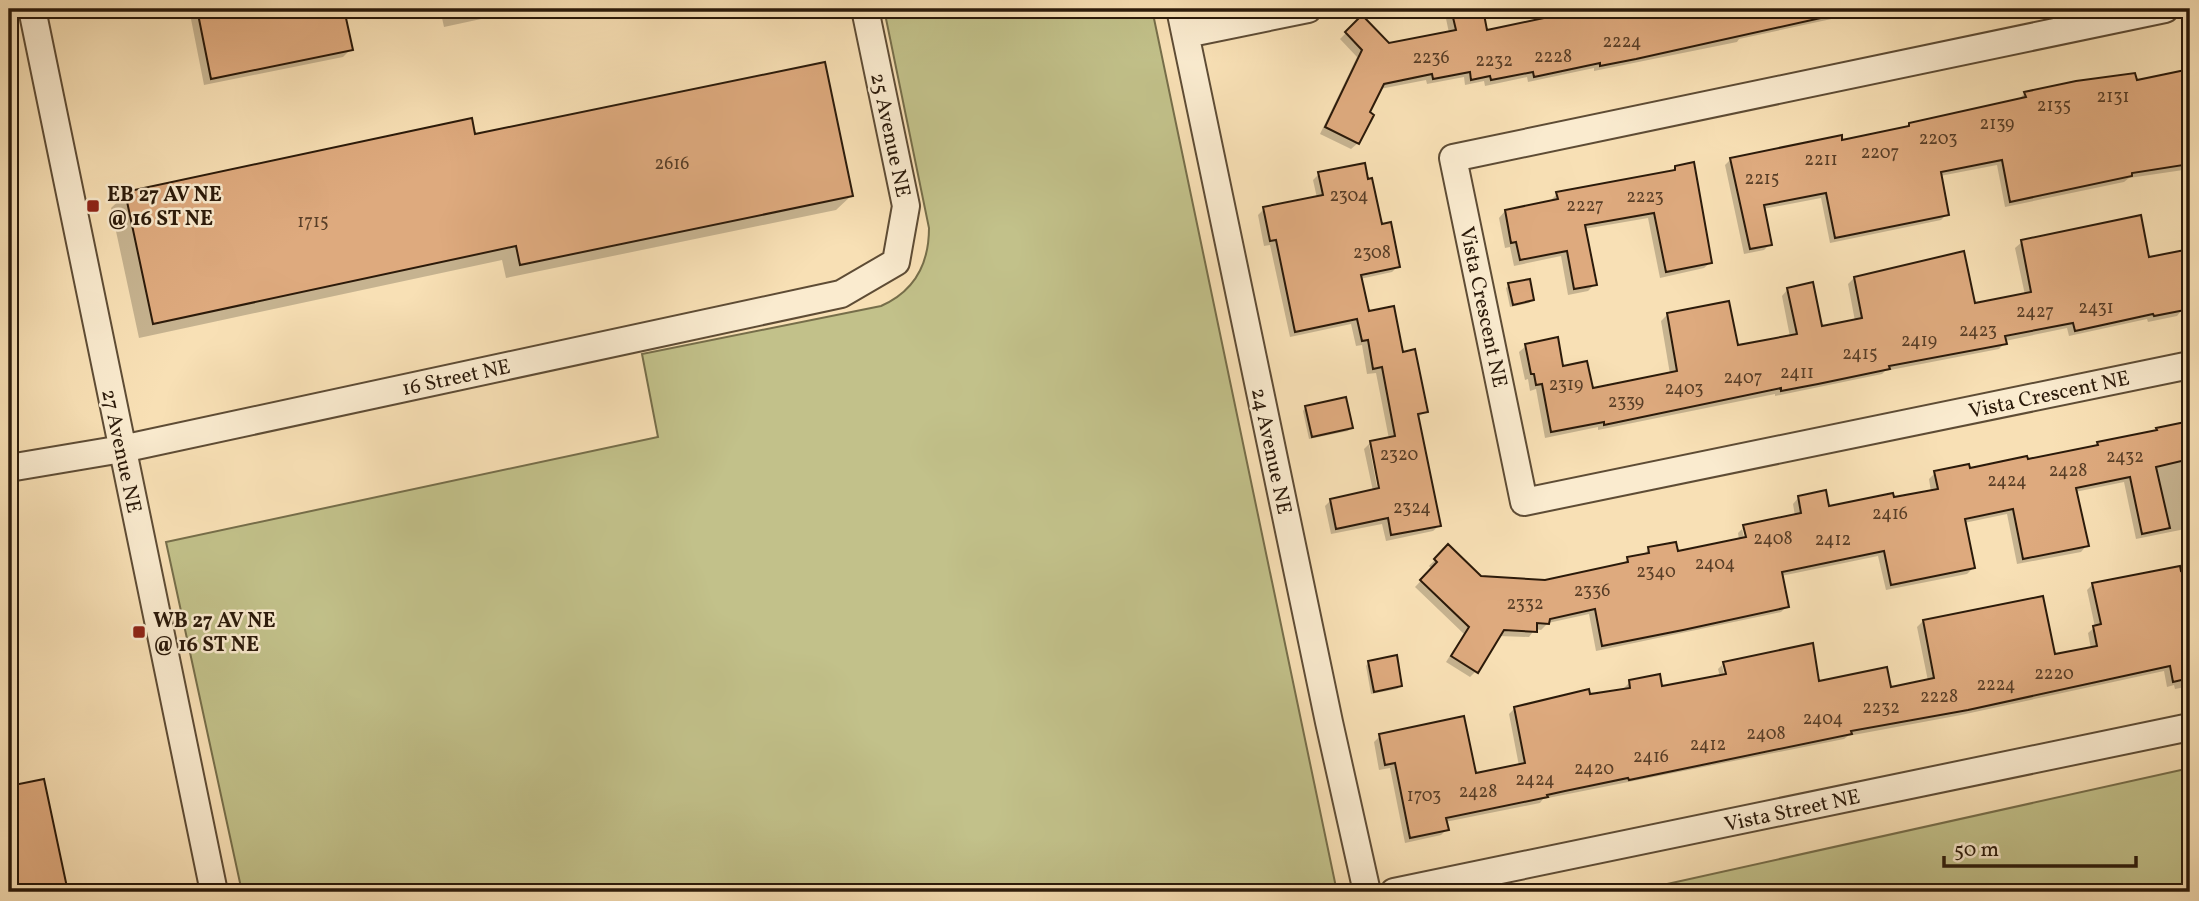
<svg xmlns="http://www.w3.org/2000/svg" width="2199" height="901" font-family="Vollkorn,serif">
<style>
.green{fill:#c2c18a;stroke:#766e4a;stroke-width:2}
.shadow{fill:#0003;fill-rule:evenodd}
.building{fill:#deaa7e;stroke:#2b1a0a;stroke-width:2}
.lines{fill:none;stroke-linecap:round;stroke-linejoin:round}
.minor-casing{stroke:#5e4c35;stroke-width:30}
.minor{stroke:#faebcf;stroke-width:26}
.poi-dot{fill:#8f2418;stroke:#faebcf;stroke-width:2.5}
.labels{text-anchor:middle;stroke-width:5;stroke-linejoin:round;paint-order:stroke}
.number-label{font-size:18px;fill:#583e27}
.street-label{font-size:21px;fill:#2b1a0a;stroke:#faebcf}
.poi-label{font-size:21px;font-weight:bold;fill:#2b1a0a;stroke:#faebcf;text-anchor:start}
</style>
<rect width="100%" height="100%" fill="#f8e0b5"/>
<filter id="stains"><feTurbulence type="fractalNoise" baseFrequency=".00286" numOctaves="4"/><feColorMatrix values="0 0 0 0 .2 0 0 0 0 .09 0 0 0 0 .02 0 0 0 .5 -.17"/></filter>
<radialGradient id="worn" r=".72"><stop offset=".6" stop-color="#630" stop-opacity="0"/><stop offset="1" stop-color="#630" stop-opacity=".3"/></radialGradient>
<path class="green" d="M 884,9 L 1152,9 L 1337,892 L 242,892 L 166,542 L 658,437 L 642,354 L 881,306 C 915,291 929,264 929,228 Z
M 2190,768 L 2190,892 L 1631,892 Z"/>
<path class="shadow" d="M 189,9 L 342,9 L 351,49 L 343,57 L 204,85 Z
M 440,9 L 527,9 L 444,27 Z
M 1444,9 L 1481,9 L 1486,32 L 1538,22 L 1535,9 L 1896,9 L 1851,18 L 1850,15 L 1739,39 L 1737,42 L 1594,71 L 1594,68 L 1528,82 L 1527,77 L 1485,86 L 1484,81 L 1465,85 L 1464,77 L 1427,84 L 1426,80 L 1380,89 L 1368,113 L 1358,143 L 1351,149 L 1320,134 L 1357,57 L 1340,39 L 1361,18 L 1389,45 L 1449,33 Z
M 2188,71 L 2190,81 L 2190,169 L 2129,178 L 2124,182 L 2005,207 L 1997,165 L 1940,176 L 1947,214 L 1941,220 L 1830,243 L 1821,198 L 1763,209 L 1770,244 L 1764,250 L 1744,254 L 1725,165 L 1731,159 L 1841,142 L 1906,129 L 1910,125 L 2019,99 L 2025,93 L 2135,82 Z
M 474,136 L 851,196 L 836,210 L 506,278 L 502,260 L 139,338 L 111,208 L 126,194 Z
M 1676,168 L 1711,262 L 1704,268 L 1660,278 L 1648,218 L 1584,229 L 1595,284 L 1588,291 L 1568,295 L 1561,256 L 1514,266 L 1510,247 L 1505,248 L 1499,218 L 1505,211 L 1551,202 L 1551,200 L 1557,194 L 1671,173 Z
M 1319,174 L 1380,226 L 1398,266 L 1392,272 L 1360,279 L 1367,313 L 1401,354 L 1426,411 L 1417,418 L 1440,525 L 1433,531 L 1386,541 L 1382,524 L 1331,534 L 1325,506 L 1331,500 L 1373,491 L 1364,449 L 1370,443 L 1389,439 L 1376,373 L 1367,374 L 1362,345 L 1356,346 L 1351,324 L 1290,337 L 1270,245 L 1264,246 L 1258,215 L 1264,209 L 1317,198 L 1313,180 ZM 1369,445 L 1372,445 L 1382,496 L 1379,497 Z
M 2022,242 L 2148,259 L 2190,251 L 2190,305 L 2182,307 L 2183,309 L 2177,316 L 2148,322 L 2147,319 L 2069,336 L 2067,328 L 2005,341 L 2005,343 L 1999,349 L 1885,371 L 1882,374 L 1775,396 L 1775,394 L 1598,430 L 1598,427 L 1545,438 L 1536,389 L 1530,391 L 1528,379 L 1525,380 L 1519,352 L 1526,346 L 1562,368 L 1592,391 L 1670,374 L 1661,321 L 1668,314 L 1737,347 L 1790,337 L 1782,296 L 1788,289 L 1821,328 L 1855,321 L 1848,284 L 1854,278 L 1974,305 L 2025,295 L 2015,248 Z
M 1509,285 L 1532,300 L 1529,303 L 1510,307 L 1506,288 Z
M 1306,407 L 1351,427 L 1348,431 L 1309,439 L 1303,411 Z
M 2190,423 L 2190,528 L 2136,539 L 2124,482 L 2075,492 L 2087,545 L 2081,552 L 2017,564 L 2007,514 L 1964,523 L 1973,568 L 1967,574 L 1886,590 L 1878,556 L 1781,576 L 1787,606 L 1781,612 L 1596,651 L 1589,614 L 1548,623 L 1541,630 L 1535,629 L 1529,637 L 1499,636 L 1476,671 L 1470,677 L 1446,662 L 1464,634 L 1415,587 L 1432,569 L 1429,566 L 1448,547 L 1481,578 L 1545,582 L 1621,566 L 1628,559 L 1642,556 L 1649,549 L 1677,553 L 1739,540 L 1738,533 L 1744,527 L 1795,516 L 1793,504 L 1799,497 L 1827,508 L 1893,499 L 1931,492 L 1929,479 L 1935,473 L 2026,461 L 2093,448 L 2098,443 ZM 1742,529 L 1746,529 L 1749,545 L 1746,546 Z
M 2190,571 L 2190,686 L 2175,689 L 2174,685 L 2167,687 L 2164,671 L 1961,715 L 1848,736 L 1844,739 L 1543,799 L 1540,803 L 1445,822 L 1447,829 L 1441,835 L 1405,843 L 1390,768 L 1379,770 L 1374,742 L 1380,736 L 1474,775 L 1519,766 L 1509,714 L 1515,708 L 1624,691 L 1624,688 L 1630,682 L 1661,688 L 1720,677 L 1718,669 L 1724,663 L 1818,683 L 1889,689 L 1928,681 L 1917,627 L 1923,621 L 2054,656 L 2091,649 L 2088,633 L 2095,627 L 2087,590 L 2093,584 ZM 1722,665 L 1726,665 L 1729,682 L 1726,683 Z
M 1369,662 L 1401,686 L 1397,689 L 1371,694 L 1366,666 Z
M 43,781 L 67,892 L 9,892 L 9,788 Z"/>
<path class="building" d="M 197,9 L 344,9 L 353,50 L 211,79 Z
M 1451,9 L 1483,9 L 1487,30 L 1544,18 L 1542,9 L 1662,9 L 1663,15 L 1695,9 L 1820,9 L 1821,18 L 1636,59 L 1600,66 L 1600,63 L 1534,77 L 1533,72 L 1491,80 L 1490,76 L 1471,80 L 1470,72 L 1433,79 L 1432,74 L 1384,84 L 1370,112 L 1374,115 L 1359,144 L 1325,127 L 1362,50 L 1345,32 L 1362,15 L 1389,43 L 1456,30 Z
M 825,62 L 853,196 L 520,265 L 516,246 L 153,324 L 125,192 L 472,118 L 475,134 Z
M 2190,69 L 2190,164 L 2132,173 L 2132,176 L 2010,202 L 2002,160 L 1941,172 L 1949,215 L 1835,238 L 1826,193 L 1764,205 L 1772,245 L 1750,249 L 1730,158 L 1842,135 L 1842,140 L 1909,126 L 1909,123 L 2026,97 L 2024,92 L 2076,81 L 2135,73 L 2137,80 Z
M 1694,162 L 1712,263 L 1666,272 L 1654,213 L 1585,225 L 1597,285 L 1574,289 L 1567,251 L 1520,260 L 1516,242 L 1511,243 L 1505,210 L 1558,199 L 1556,192 L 1675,170 L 1675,166 Z
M 1365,163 L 1368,179 L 1372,178 L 1382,224 L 1391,222 L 1400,267 L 1361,275 L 1369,311 L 1394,306 L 1403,352 L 1415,349 L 1428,412 L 1418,414 L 1441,526 L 1391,535 L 1388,518 L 1336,529 L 1330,499 L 1379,488 L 1370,441 L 1395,436 L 1382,367 L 1373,369 L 1368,340 L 1362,341 L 1357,319 L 1295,332 L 1276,240 L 1270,241 L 1263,207 L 1323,195 L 1318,172 Z
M 2141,215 L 2149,257 L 2190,249 L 2190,301 L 2183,302 L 2185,310 L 2154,316 L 2153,314 L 2075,331 L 2073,323 L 2005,336 L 2007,344 L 1889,366 L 1890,369 L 1818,384 L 1781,391 L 1781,388 L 1604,425 L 1604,422 L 1551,432 L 1542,384 L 1536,385 L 1534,374 L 1531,374 L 1525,344 L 1558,337 L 1563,366 L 1587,361 L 1593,388 L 1677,371 L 1667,313 L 1729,301 L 1738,345 L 1797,334 L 1787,288 L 1813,282 L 1822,326 L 1862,318 L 1854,277 L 1964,251 L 1975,303 L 2031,292 L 2021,240 Z
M 1530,279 L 1534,300 L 1513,305 L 1508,283 Z
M 1346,397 L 1353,428 L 1312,437 L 1305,406 Z
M 2190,421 L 2190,459 L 2156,467 L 2170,528 L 2142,534 L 2130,477 L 2076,488 L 2089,546 L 2023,559 L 2013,509 L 1965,519 L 1975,568 L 1891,585 L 1884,551 L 1782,572 L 1789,607 L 1683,630 L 1602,646 L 1595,609 L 1550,619 L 1549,624 L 1537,623 L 1537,632 L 1504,630 L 1478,673 L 1451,656 L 1469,627 L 1420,580 L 1437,562 L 1434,559 L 1448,544 L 1481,576 L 1545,580 L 1628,562 L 1627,557 L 1649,553 L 1648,547 L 1676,542 L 1678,551 L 1746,537 L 1743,525 L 1801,513 L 1798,496 L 1826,490 L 1829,506 L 1893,493 L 1894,497 L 1938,489 L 1934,471 L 1969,464 L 1970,468 L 2027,456 L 2028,459 L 2098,445 L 2097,442 L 2157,430 L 2156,428 Z
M 2180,566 L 2181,571 L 2190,569 L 2190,678 L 2173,682 L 2170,666 L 1968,710 L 1851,731 L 1852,734 L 1629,780 L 1628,778 L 1565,791 L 1547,795 L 1548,797 L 1446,818 L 1449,830 L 1410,838 L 1395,763 L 1385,765 L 1379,734 L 1464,716 L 1476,773 L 1525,763 L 1514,707 L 1589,689 L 1590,694 L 1630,688 L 1629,680 L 1660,674 L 1662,686 L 1726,674 L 1723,662 L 1813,643 L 1819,681 L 1887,667 L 1891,687 L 1934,678 L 1923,620 L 2043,596 L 2055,654 L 2097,646 L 2093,626 L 2101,624 L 2092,583 Z
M 1397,655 L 1402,686 L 1374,692 L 1368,661 Z
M 44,779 L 68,892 L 9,892 L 9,786 Z"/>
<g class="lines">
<g class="minor-casing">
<path id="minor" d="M 32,9 L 214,892
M 1180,9 L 1329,722 L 1367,892
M 2165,9 L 1453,158 L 1524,502 L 2190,365
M 1186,34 L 1308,9
M 9,468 L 122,449 L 841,294 L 896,262 L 906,206 L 865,9
M 1394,892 L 2190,727"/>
</g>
<use href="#minor" class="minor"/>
</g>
<g class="poi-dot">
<rect x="86" y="199" width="14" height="14" rx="3.5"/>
<rect x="132" y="625" width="14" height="14" rx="3.5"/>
</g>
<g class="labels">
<g class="number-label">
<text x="1622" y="47">2224</text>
<text x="1553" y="62">2228</text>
<text x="1431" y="63">2236</text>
<text x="1494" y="66">2232</text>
<text x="2113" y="102">2131</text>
<text x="2054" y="111">2135</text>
<text x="1997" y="129">2139</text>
<text x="1938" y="144">2203</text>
<text x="1880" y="158">2207</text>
<text x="1821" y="165">2211</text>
<text x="672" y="169">2616</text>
<text x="1762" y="184">2215</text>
<text x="1349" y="201">2304</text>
<text x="1645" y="202">2223</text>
<text x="1585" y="211">2227</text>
<text x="313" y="227">1715</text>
<text x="1372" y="258">2308</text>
<text x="2096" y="313">2431</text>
<text x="2035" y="317">2427</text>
<text x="1978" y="336">2423</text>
<text x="1919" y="346">2419</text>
<text x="1860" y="359">2415</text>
<text x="1797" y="378">2411</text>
<text x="1743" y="383">2407</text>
<text x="1566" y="390">2319</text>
<text x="1684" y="394">2403</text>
<text x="1626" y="407">2339</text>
<text x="1399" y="460">2320</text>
<text x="2125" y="462">2432</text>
<text x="2068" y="476">2428</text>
<text x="2007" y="486">2424</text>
<text x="1412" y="513">2324</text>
<text x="1890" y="519">2416</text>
<text x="1773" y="544">2408</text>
<text x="1833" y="545">2412</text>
<text x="1715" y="569">2404</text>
<text x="1656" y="577">2340</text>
<text x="1592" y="596">2336</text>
<text x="1525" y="609">2332</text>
<text x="2054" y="679">2220</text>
<text x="1996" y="690">2224</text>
<text x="1939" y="702">2228</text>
<text x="1881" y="713">2232</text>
<text x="1823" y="724">2404</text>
<text x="1766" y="739">2408</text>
<text x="1708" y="750">2412</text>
<text x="1651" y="762">2416</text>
<text x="1594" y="774">2420</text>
<text x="1535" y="785">2424</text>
<text x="1478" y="797">2428</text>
<text x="1424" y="801">1703</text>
</g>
<g class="street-label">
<text transform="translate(891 135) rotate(78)" y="7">25 Avenue NE</text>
<text transform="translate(1484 307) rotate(78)" y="7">Vista Crescent NE</text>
<text transform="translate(456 377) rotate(-12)" y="7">16 Street NE</text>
<text transform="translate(2049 394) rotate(-12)" y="7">Vista Crescent NE</text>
<text transform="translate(122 451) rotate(78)" y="7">27 Avenue NE</text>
<text transform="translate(1272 451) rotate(78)" y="7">24 Avenue NE</text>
<text transform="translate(1792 810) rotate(-12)" y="7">Vista Street NE</text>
</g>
<g class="poi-label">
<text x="107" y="201">EB 27 AV NE<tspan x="107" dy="24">@ 16 ST NE</tspan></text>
<text x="153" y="627">WB 27 AV NE<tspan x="153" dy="24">@ 16 ST NE</tspan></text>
</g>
</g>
<rect width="2199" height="901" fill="none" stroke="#f8e0b5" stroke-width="35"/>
<rect x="10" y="10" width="2178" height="880" fill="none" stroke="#2b1a0a" stroke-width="3.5"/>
<rect x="18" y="18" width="2164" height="866" fill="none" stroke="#2b1a0a" stroke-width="2"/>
<path d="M1944 856v10h192v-10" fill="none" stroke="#2b1a0a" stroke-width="3.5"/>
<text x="1954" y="856" font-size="21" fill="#2b1a0a" stroke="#faebcf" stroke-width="5" paint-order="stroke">50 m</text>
<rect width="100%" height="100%" filter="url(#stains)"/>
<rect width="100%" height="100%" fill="url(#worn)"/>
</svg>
